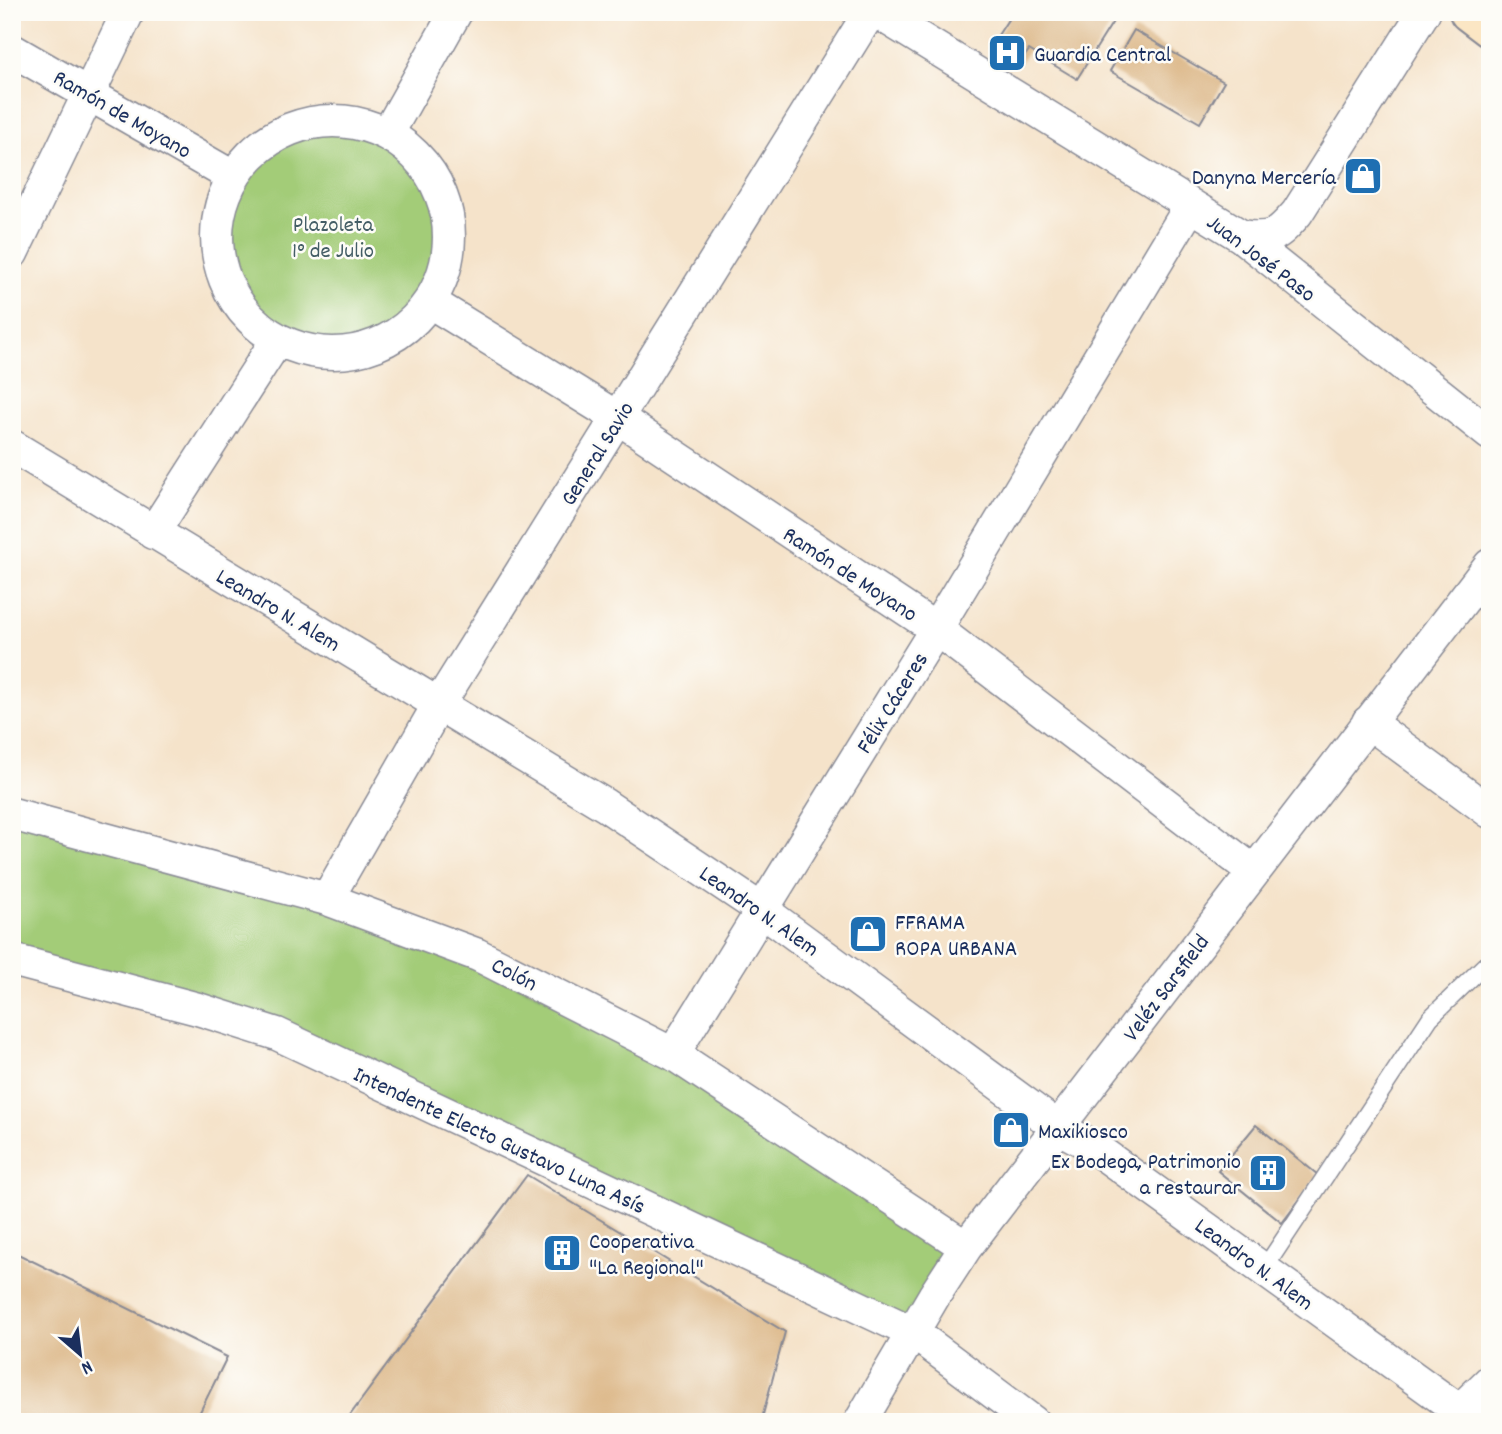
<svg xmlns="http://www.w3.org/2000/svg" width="1502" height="1434" font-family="Dekko,sans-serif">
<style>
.green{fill:#a3cc78;stroke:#5f7e6b;stroke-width:2}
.building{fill:#ddb98b}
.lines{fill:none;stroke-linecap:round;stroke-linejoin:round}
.lane-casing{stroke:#888994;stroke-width:19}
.street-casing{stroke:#888994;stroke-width:35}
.secondary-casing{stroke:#888994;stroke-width:42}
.lane{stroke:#fff;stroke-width:16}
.street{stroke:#fff;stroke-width:32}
.secondary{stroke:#fbe6c4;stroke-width:38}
.labels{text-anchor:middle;stroke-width:5;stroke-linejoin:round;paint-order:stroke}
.poi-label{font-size:23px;fill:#1b2f5e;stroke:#fdfcf7;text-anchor:start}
.street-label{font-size:23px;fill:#1b2f5e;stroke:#fdfcf7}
.park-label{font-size:23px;fill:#445e66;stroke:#fdfcf7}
</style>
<rect width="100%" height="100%" fill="#fdfcf7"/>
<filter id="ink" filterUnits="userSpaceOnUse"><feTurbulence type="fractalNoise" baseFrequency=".0143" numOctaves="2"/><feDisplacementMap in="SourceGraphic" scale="14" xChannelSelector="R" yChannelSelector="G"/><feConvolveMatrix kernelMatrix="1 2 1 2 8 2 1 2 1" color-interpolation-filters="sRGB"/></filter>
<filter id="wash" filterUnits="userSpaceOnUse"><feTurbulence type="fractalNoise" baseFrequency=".00686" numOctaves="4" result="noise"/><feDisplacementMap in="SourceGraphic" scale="28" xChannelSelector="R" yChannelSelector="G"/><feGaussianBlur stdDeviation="1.57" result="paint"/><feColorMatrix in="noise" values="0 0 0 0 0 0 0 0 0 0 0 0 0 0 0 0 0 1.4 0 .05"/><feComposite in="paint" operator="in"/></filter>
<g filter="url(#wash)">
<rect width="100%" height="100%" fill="#f5e3ca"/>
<path class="green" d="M218 237a116 116 0 1 1 232 0a116 116 0 1 1-232 0Z
M 12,814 L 327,899 L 673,1054 L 966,1247 L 914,1333 L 277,1034 L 12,960 Z"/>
<g id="blocks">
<path class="building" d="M 999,12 L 1119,12 L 1077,79 L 1029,50 L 1020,63 L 991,46 L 1009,18 Z
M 1134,30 L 1224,82 L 1200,123 L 1110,71 Z
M 1256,1125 L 1318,1175 L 1282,1223 L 1218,1171 Z
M 527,1175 L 785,1332 L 761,1422 L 345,1422 Z
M 12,1251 L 227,1357 L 195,1422 L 12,1422 Z"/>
</g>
</g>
<g filter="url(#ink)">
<use href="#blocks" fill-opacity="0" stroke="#888994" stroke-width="2"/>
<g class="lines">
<g class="lane-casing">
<path id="lane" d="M 1264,1269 L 1430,1018 L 1490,960"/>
</g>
<g class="street-casing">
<path id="street" d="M 877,12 L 1241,236 L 1490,434
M 12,50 L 233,177
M217 237a116 116 0 1 1 232 0a116 116 0 1 1-232 0Z
M 388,133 L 456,12
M 1241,236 C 1272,240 1276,237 1297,213 L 1424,12
M 12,253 L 128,12
M 430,302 L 618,418 L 936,629 L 1253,871
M 12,446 L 605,805 L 762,910 L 1059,1128 L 1092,1146 L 1475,1422
M 153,533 L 277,340
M 1368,722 L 1490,812
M 12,814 L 327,899 L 478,955 L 673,1054 L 966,1247
M 327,899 L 439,704 L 870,12
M 12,960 L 198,1009 L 277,1034 L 914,1333 L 1033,1422
M 673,1054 L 936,629 L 1191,205
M 1459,1411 L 1490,1381
M 860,1422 L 934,1296 L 966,1247 L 1490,565"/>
</g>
<g class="secondary-casing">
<path id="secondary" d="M 1469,12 L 1490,28"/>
</g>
<use href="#lane" class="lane"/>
<use href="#street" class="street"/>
<use href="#secondary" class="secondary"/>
</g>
</g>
<defs>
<g id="hospital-square" transform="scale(2.0125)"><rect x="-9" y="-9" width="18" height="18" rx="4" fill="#1f6fb2" stroke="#fdfcf7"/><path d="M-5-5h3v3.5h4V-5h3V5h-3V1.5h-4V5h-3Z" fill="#fff"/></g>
<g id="shop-square" transform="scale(2.0125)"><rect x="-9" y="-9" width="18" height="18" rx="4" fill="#1f6fb2" stroke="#fdfcf7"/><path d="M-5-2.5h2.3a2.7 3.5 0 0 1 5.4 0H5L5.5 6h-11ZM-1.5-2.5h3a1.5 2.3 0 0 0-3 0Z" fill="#fff"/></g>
<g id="building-square" transform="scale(2.0125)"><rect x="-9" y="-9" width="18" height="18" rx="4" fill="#1f6fb2" stroke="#fdfcf7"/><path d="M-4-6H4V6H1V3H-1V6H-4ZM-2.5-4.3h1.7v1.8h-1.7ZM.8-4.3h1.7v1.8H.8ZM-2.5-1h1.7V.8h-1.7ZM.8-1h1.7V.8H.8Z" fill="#fff"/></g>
</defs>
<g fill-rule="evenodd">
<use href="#hospital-square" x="1007" y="53"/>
<use href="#shop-square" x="1363" y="176"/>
<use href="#shop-square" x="868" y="934"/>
<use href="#shop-square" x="1011" y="1130"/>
<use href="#building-square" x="1268" y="1173"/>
<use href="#building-square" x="562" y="1253"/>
</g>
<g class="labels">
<g class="poi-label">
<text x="1034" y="61">Guardia Central</text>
<text x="1336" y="184" text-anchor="end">Danyna Mercería</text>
<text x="895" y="929">FFRAMA<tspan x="895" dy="26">ROPA URBANA</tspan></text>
<text x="1038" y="1138">Maxikiosco</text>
<text x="1241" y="1168" text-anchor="end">Ex Bodega, Patrimonio<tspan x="1241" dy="26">a restaurar</tspan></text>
<text x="589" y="1248">Cooperativa<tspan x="589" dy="26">"La Regional"</tspan></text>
</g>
<g class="street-label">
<text transform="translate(123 113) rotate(30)" y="8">Ramón de Moyano</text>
<text transform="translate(1262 257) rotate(37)" y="8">Juan José Paso</text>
<text transform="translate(596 453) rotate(-58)" y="8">General Savio</text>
<text transform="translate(851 573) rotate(33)" y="8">Ramón de Moyano</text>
<text transform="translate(279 609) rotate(31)" y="8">Leandro N. Alem</text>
<text transform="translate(891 702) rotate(-58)" y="8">Félix Cáceres</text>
<text transform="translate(760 910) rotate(35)" y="8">Leandro N. Alem</text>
<text transform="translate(515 973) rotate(27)" y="8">Colón</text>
<text transform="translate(1165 987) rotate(-53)" y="8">Veléz Sarsfield</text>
<text transform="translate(500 1139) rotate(25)" y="8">Intendente Electo Gustavo Luna Asís</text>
<text transform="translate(1255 1263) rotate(36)" y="8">Leandro N. Alem</text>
</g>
<g class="park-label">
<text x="333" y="231">Plazoleta<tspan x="333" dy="26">1° de Julio</tspan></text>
</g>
</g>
<rect width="1502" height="1434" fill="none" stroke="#fdfcf7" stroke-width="42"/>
<g transform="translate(80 1354) rotate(152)" stroke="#fdfcf7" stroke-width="5" paint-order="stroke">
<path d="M0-5L12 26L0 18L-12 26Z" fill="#1b2f5e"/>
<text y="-10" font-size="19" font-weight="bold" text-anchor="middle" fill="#1b2f5e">N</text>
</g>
</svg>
